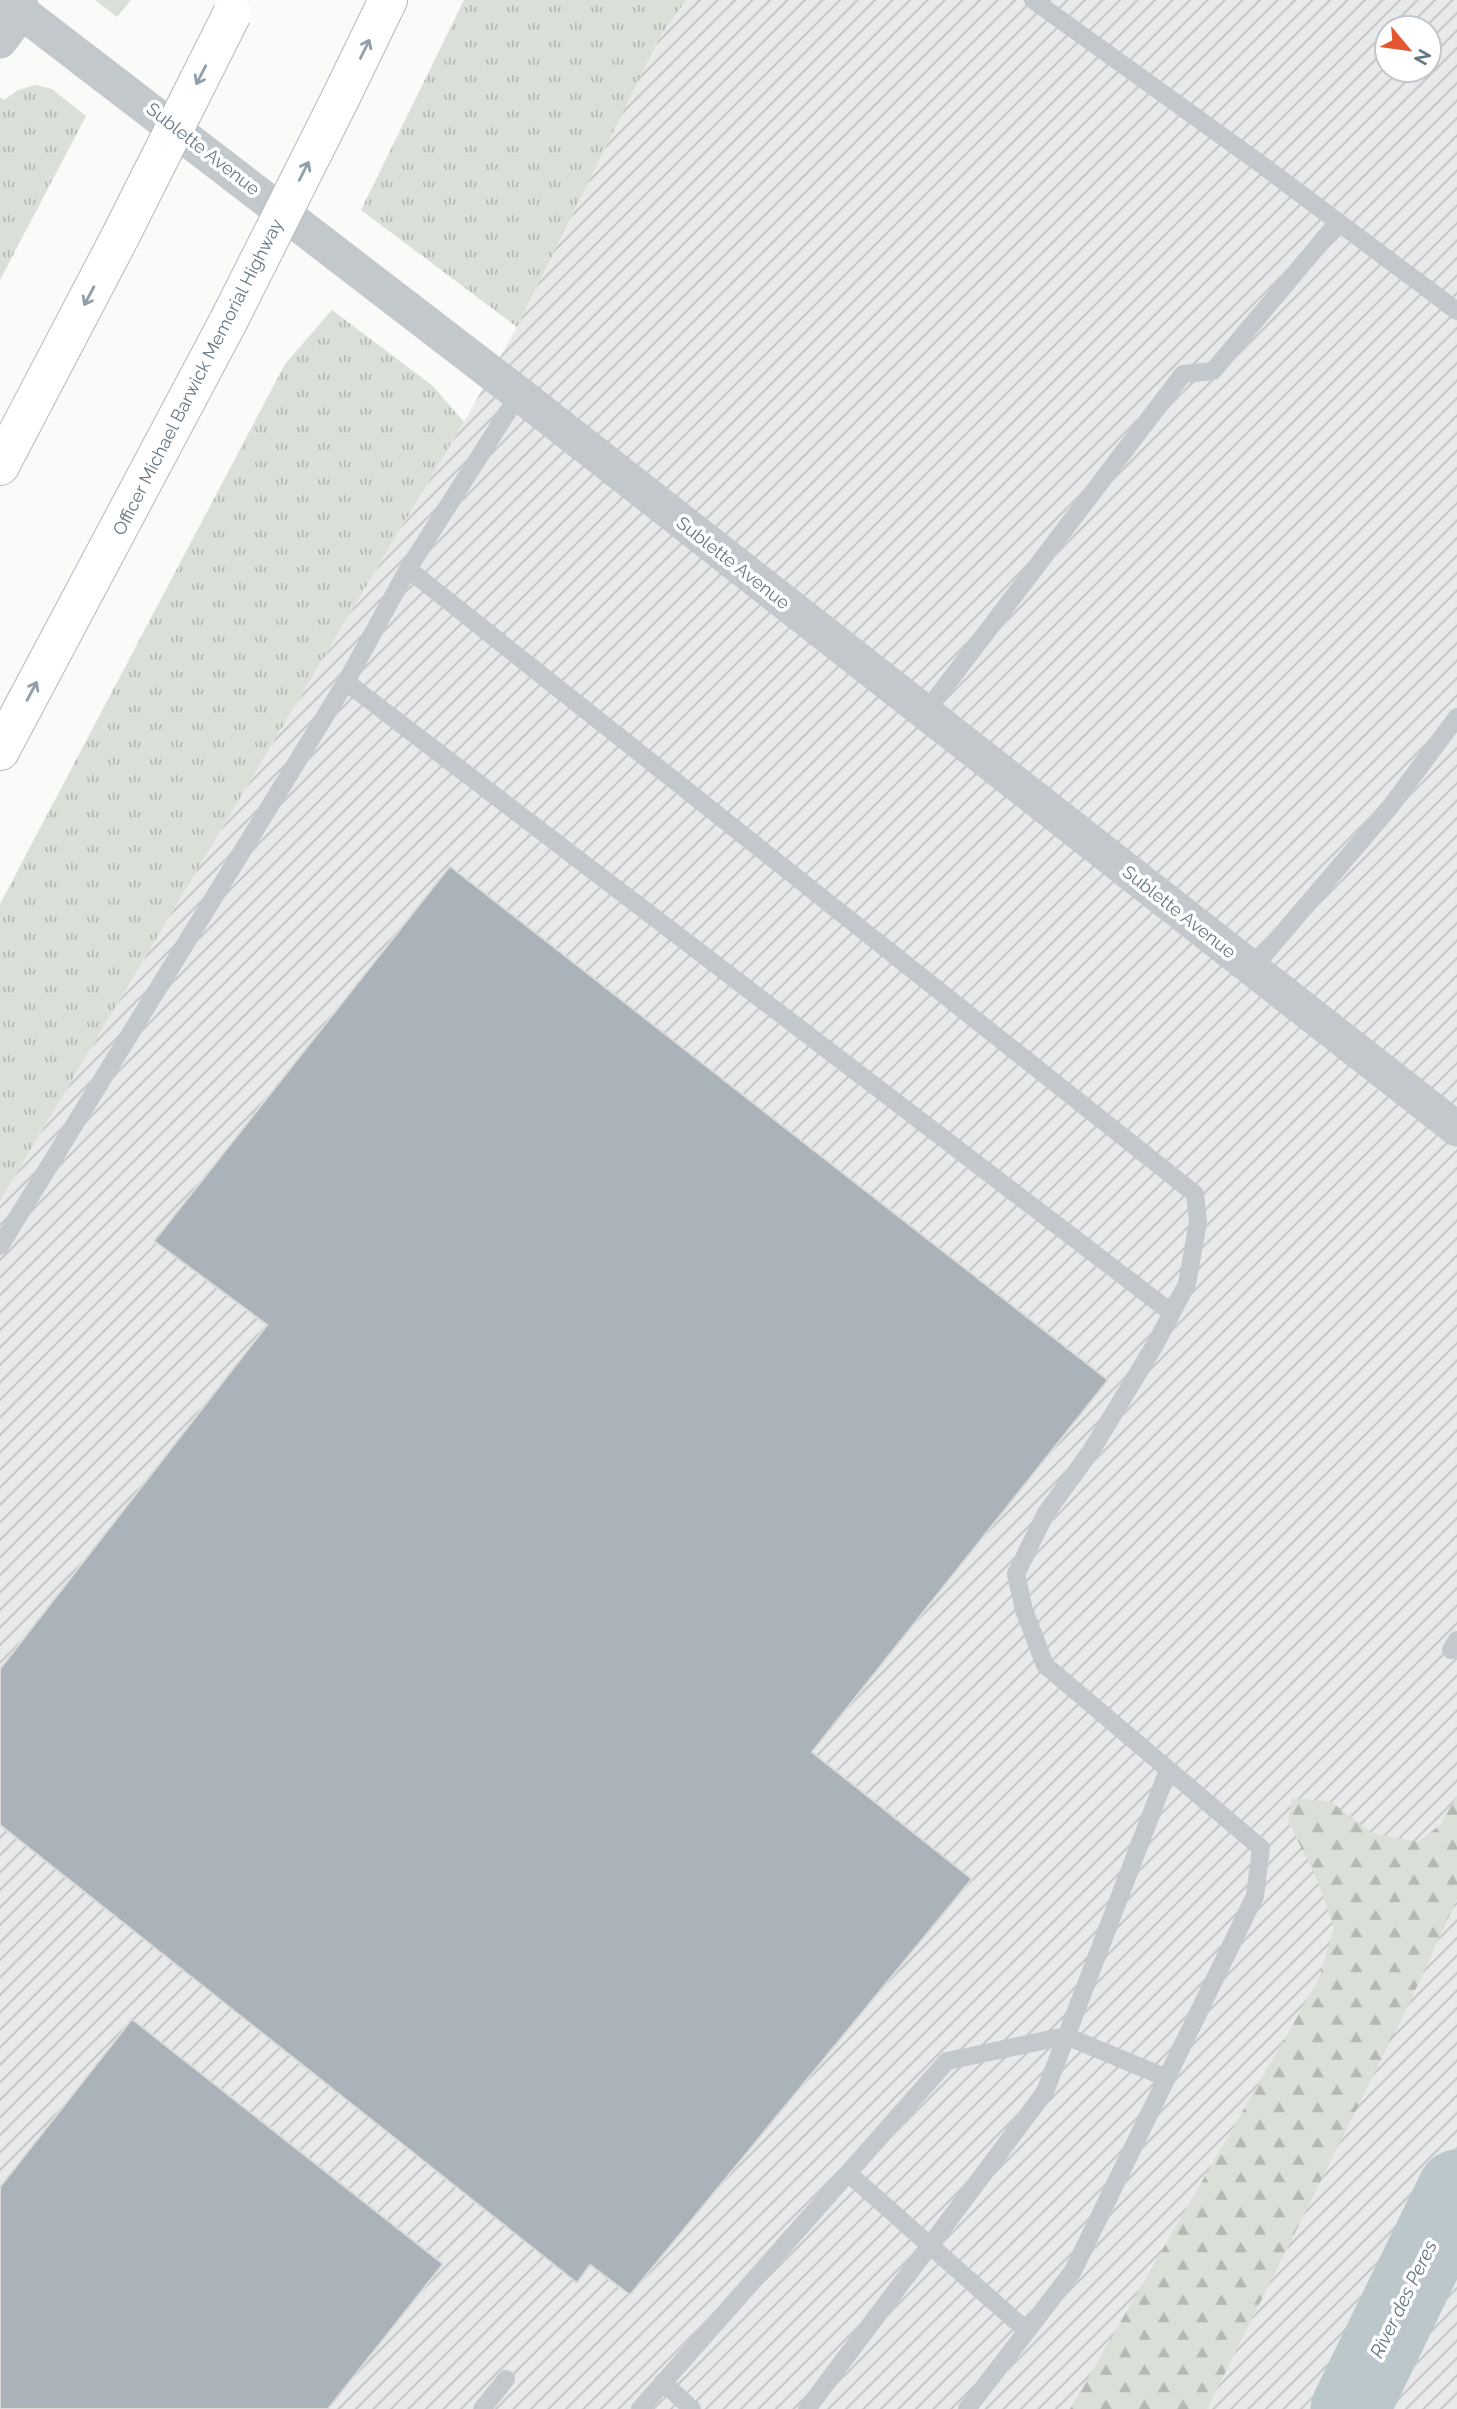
<svg xmlns="http://www.w3.org/2000/svg" width="1457" height="2409" font-family="Raleway,sans-serif">
<style>
.industrial{fill:url(#industrial-furrows);fill-rule:evenodd}
.grass{fill:url(#grass-tufts)}
.forest{fill:url(#forest-firs)}
.lines{fill:none;stroke-linecap:round;stroke-linejoin:round}
.river{stroke:#bbc7cb;stroke-width:79}
.building{fill:#aab3b9;stroke:#dcdcda;stroke-width:2}
.motorway-casing{stroke:#b4b9bd;stroke-width:40}
.service{stroke:#c3c8cc;stroke-width:18}
.minor{stroke:#c3c8cc;stroke-width:35}
.motorway{stroke:#fff;stroke-width:38}
.motorway-bridge-casing{stroke:#b4b9bd;stroke-width:40;stroke-linecap:butt}
.motorway-bridge{stroke:#fff;stroke-width:38}
.oneway{stroke:#939fa8}
.labels{text-anchor:middle;stroke-width:7;stroke-linejoin:round;paint-order:stroke}
.street-label{font-size:18px;fill:#657683;stroke:#fff}
.water-label{font-size:19px;font-style:italic;fill:#60757c;stroke:#fff}
</style>
<defs>
<pattern id="industrial-furrows" width="10" height="10" patternUnits="userSpaceOnUse" patternTransform="scale(1.75)"><rect width="10" height="10" fill="#e8e9e9"/><path d="M-1 1l2-2M0 10L10 0M9 11l2-2" fill="none" stroke="#c0c1c2"/></pattern>
<pattern id="grass-tufts" width="24" height="20" patternUnits="userSpaceOnUse" patternTransform="scale(1.75)"><rect width="24" height="20" fill="#dadfd7"/><path d="M3 7l-1-3M5 7V3M7 7l1-3M15 17l-1-3M17 17v-4M19 17l1-3" fill="none" stroke="#b4b9b4"/></pattern>
<pattern id="forest-firs" width="22" height="20" patternUnits="userSpaceOnUse" patternTransform="scale(1.75)"><rect width="22" height="20" fill="#dadfd7"/><path d="M5 1l3.5 6h-7zM16 11l3.5 6h-7z" fill="#b4b9b4"/></pattern>
</defs>
<rect width="100%" height="100%" fill="#fafaf8"/>
<path class="industrial" d="M 678,0 L 1457,0 L 1457,2409 L 0,2409 L 0,1201 L 464,422 L 517,327 ZM 1387,28 L 1429,28 L 1429,70 L 1387,70 Z"/>
<path class="grass" d="M 95,0 L 131,0 L 117,17 Z
M 464,0 L 686,0 L 661,35 L 517,327 L 361,210 Z
M 36,85 L 52,89 L 86,116 L 0,280 L 0,97 L 4,100 L 18,90 Z
M 332,310 L 433,386 L 464,422 L 0,1201 L 0,904 L 285,364 Z"/>
<path class="forest" d="M 1457,1796 L 1457,1899 L 1408,2006 L 1207,2409 L 1070,2409 L 1318,1981 L 1334,1928 L 1316,1877 L 1288,1821 L 1292,1798 L 1331,1802 L 1372,1833 L 1418,1842 L 1440,1825 Z"/>
<g class="lines">
<path class="river" d="M 1350,2409 L 1457,2189"/>
</g>
<path class="building" d="M 450,866 L 1108,1380 L 812,1752 L 972,1879 L 630,2295 L 590,2265 L 577,2283 L 0,1825 L 0,1669 L 267,1325 L 154,1241 Z
M 132,2019 L 443,2264 L 328,2409 L 0,2409 L 0,2187 Z"/>
<g class="lines">
<g class="motorway-casing">
<path id="motorway" d="M 341,97 L 388,0
M 0,466 L 121,235
M 0,751 L 229,320"/>
</g>
<path class="service" d="M 1033,0 L 1258,162 L 1457,311
M 408,569 L 1195,1194 L 1198,1222 L 1187,1284 L 1156,1343 L 1091,1451 L 1046,1513 L 1016,1574 L 1024,1610 L 1045,1665 L 1261,1848 L 1255,1896 L 1073,2271 L 967,2409
M 346,682 L 1172,1313
M 924,714 L 1183,374 L 1213,371 L 1338,222
M 1252,969 L 1390,807 L 1457,717
M 0,1246 L 346,682 L 408,569 L 519,394
M 1451,1650 L 1457,1640
M 849,2174 L 1027,2331
M 663,2382 L 692,2409
M 482,2409 L 506,2379
M 640,2409 L 947,2061 L 1066,2036 L 1167,2078
M 807,2409 L 1045,2092 L 1168,1770"/>
<path class="minor" d="M 6,0 L 519,394 L 1457,1129
M 0,41 L 23,10"/>
<use href="#motorway" class="motorway"/>
<g class="motorway-bridge-casing">
<path id="motorway-bridge" d="M 121,235 L 232,14
M 229,320 L 341,97"/>
</g>
<use href="#motorway-bridge" class="motorway-bridge"/>
</g>
<defs><path id="oneway-shaft" d="M-6 0H5M1.5-3L5.5 0L1.5 3" fill="none" stroke-width="1.6" stroke-linecap="round" stroke-linejoin="round" transform="scale(1.75)"/></defs>
<g class="oneway">
<use href="#oneway-shaft" transform="translate(365 49) rotate(-64)"/>
<use href="#oneway-shaft" transform="translate(201 75) rotate(117)"/>
<use href="#oneway-shaft" transform="translate(304 171) rotate(-63)"/>
<use href="#oneway-shaft" transform="translate(89 296) rotate(118)"/>
<use href="#oneway-shaft" transform="translate(32 691) rotate(-62)"/>
</g>
<g class="labels">
<g class="street-label">
<text transform="translate(203 149) rotate(38)" y="6">Sublette Avenue</text>
<text transform="translate(198 377) rotate(-63)" y="6">Officer Michael Barwick Memorial Highway</text>
<text transform="translate(733 563) rotate(38)" y="6">Sublette Avenue</text>
<text transform="translate(1179 912) rotate(38)" y="6">Sublette Avenue</text>
</g>
<g class="water-label">
<text transform="translate(1403 2299) rotate(-64)" y="7">River des Peres</text>
</g>
</g>
<g transform="translate(1408 49) rotate(119)"><circle r="33" fill="#ffffff" stroke="#c1c8cd" stroke-width="2"/>
<path d="M0-5L12 26L0 18L-12 26Z" fill="#e4572e"/>
<text y="-10" font-size="19" font-weight="bold" text-anchor="middle" fill="#657683">N</text>
</g>
</svg>
